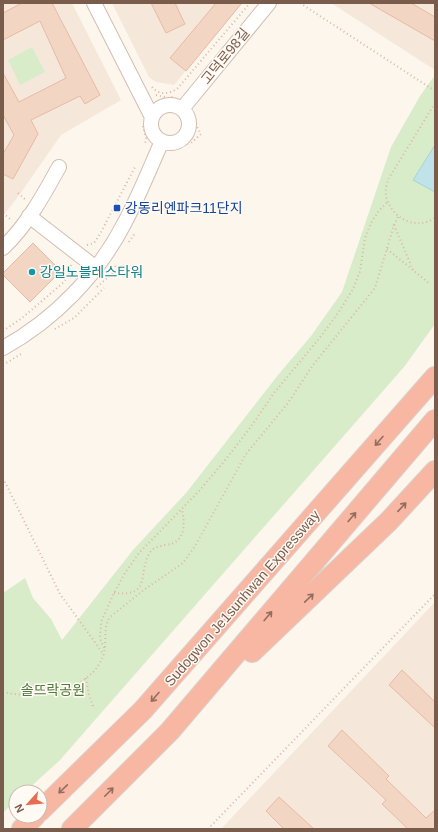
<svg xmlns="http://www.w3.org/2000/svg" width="438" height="832" font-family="Helvetica,'Noto Sans KR',sans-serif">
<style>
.residential{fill:#f5e8da}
.green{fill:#d8ecc9}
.water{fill:#bfe3e8;stroke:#a5d3da}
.building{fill:#f3d5c3;stroke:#e6bba3}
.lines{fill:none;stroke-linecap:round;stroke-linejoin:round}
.minor-casing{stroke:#d1beb0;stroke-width:16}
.highway-casing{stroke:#dad1cd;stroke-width:22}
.path{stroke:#d9b8a5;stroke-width:2;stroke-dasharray:1 3;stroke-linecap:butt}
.minor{stroke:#fff;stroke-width:14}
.highway{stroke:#f7b7a3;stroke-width:20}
.oneway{stroke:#936e5e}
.transit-dot{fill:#1a4fb4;stroke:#fffaf3;stroke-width:1.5}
.culture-dot{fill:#0f9aa8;stroke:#fffaf3;stroke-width:1.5}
.labels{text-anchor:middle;stroke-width:3;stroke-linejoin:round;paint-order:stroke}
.street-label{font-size:14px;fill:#7a5c4d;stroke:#fffaf3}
.transit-label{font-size:14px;fill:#164399;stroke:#fffaf3;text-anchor:start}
.culture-label{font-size:14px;fill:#0d838f;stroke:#fffaf3;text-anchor:start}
.park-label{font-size:14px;fill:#537a41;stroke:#fffaf3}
</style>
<rect width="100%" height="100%" fill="#fdf6ec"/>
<path class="residential" d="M 3,3 L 72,3 L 121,100 L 61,135 L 20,194 L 3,216 Z
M 112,3 L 242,3 L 174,85 L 156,82 L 149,77 Z
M 331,3 L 435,3 L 435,70 Z
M 435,602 L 435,829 L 221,829 Z"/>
<path class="green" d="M 32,47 L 45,72 L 20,85 L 8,60 Z
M 435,75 L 435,324 L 404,367 L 60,760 L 25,792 L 16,792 L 16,800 L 3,813 L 3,593 L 25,578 L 33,598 L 51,619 L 62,640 L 133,550 L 186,493 L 278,375 L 311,336 L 342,292 L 391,147 L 420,96 Z"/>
<path class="water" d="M 435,145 L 435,192 L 413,180 Z"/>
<path class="building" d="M 22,3 L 52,3 L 100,95 L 85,104 L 80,96 L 31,120 L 38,134 L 13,179 L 3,174 L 3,154 L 14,135 L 3,115 L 3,73 L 19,102 L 66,78 L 40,21 L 3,40 L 3,13 Z
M 151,3 L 175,3 L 185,24 L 166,33 Z
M 216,3 L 242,3 L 186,71 L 170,58 Z
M 369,3 L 411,3 L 435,17 L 435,41 Z
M 33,243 L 61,271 L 30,302 L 3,275 L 3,273 Z
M 402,670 L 435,702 L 435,728 L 389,685 Z
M 342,730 L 389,776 L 386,779 L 426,818 L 435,810 L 435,829 L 408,829 L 382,804 L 386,800 L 328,746 Z
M 279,797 L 314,829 L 284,829 L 266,811 Z"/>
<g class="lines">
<g class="minor-casing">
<path id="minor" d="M 94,3 L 152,117
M151 124a19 19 0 1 1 38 0a19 19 0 1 1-38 0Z
M 182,109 L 269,3
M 29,216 L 96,268
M 3,248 C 27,225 43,196 59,167
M 3,348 C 54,320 98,275 125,222 C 139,196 150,168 162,141"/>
</g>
<g class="highway-casing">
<path id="highway" d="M 252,652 L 389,521 L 435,471
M 40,811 L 143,710 L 435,377
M 22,829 L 35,816
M 72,829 L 170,731 L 435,420"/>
</g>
<path class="path" d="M 300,3 L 435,91
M 152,87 C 160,96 170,94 178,88 L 250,3
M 156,95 L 169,98 L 175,96
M 435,103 L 389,178 C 387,183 385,190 386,196 C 391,218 415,231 435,218
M 143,126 L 146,138 L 145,145
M 146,127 L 148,139
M 173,150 L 180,145 L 191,143 L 201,134 L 197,127 L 194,115
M 18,193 L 26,200
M 3,213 L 10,219 L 11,221
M 394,225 L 413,270
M 129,242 L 135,233
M 87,245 L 94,243 L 100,234 L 135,167
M 387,249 L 430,284
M 97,287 L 114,272 L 116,263
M 55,329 L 74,318 L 104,288
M 3,331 L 22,318 L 64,282 L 69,274 L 71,265
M 3,365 L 21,354
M 3,478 L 60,594 L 104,655
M 114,593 C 154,597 136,572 151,551 C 155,547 160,546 165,545 C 186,543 185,525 182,509
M 104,648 L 100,638 L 101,622 L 114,593 L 125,573 L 139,553 L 200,490 L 226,459 L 250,428 L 274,393 L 322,335 L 338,313 L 353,289 L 360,271 L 365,238 L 371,223 L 378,212 L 388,201
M 86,678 L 89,695 L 94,709
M 3,692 C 36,700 90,692 103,656 C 108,642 102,629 110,617 L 145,589 L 183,563 L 195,546 L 246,454 L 288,403 L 313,365 L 375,288 L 394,225 L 398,217
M 208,829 L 435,594"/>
<use href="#minor" class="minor"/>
<use href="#highway" class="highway"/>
</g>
<defs><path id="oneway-shaft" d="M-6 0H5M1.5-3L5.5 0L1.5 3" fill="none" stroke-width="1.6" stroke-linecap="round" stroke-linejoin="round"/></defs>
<g class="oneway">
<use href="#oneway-shaft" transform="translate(379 441) rotate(131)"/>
<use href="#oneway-shaft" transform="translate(402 507) rotate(-47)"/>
<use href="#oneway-shaft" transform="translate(352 517) rotate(-50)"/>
<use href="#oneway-shaft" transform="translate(309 598) rotate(-44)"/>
<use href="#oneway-shaft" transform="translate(268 616) rotate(-50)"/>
<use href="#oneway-shaft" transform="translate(155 697) rotate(131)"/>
<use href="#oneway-shaft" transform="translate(63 789) rotate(136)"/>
<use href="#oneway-shaft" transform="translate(109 792) rotate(-45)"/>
</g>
<rect class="transit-dot" x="113" y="204" width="8" height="8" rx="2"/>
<circle class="culture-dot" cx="32" cy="272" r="4"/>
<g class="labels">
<g class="street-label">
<text transform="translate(225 56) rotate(-51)" y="5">고덕로98길</text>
<text transform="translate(242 598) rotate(-49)" y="5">Sudogwon Je1sunhwan Expressway</text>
</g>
<g class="transit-label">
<text x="125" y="213">강동리엔파크11단지</text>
</g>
<g class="culture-label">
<text x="40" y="277">강일노블레스타워</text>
</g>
<g class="park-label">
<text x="53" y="695">솔뜨락공원</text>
</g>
</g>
<rect width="438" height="832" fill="none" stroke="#7a5c4d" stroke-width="8"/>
<g transform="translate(28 804) rotate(243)"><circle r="19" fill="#fffaf3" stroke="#cabbb1"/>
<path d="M0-3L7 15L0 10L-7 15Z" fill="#e76f51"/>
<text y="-6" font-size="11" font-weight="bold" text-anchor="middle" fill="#7a5c4d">N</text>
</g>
</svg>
